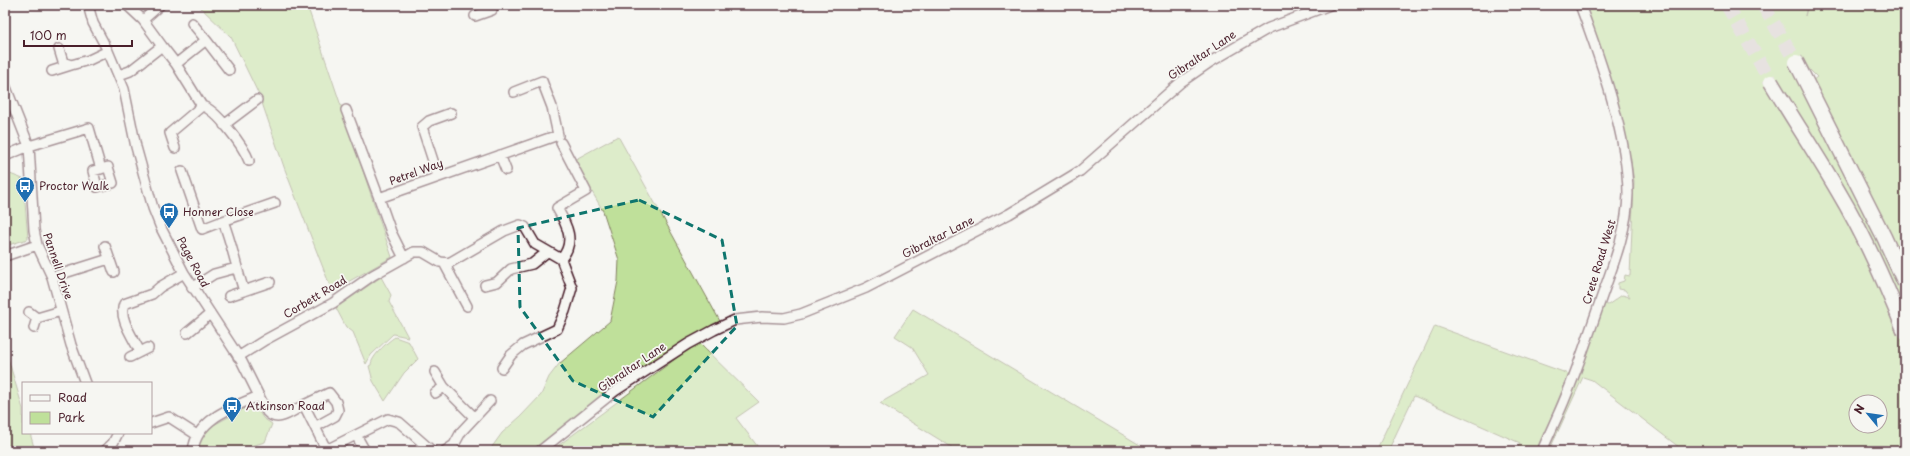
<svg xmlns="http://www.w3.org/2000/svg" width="1910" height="456" font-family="'Playpen Sans',sans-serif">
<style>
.green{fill:#bfe09a;stroke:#848062;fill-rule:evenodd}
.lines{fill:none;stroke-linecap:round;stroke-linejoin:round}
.highway-tunnel{stroke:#d4cbca;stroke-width:14;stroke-dasharray:14 7;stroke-linecap:butt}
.minor-casing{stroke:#4a1f2b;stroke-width:12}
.minor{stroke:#f6f6f2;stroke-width:9}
.highway-bridge-casing{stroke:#4a1f2b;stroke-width:17;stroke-linecap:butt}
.highway-bridge{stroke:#f6f6f2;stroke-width:14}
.marked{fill:none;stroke:#0f766e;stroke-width:3;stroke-dasharray:8 5;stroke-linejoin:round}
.labels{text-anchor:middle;stroke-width:3.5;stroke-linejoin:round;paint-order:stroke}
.street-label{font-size:11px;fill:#4a1f2b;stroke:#f6f6f2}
.poi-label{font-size:11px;fill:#4a1f2b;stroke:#f6f6f2;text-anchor:start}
</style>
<rect width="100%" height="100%" fill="#f6f6f2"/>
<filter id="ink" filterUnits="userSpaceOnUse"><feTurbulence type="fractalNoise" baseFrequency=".025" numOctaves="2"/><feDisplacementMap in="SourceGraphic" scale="8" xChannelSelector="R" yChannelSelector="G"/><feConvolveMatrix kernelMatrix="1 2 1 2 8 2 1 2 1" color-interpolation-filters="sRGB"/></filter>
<g filter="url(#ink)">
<path class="green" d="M 198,5 L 307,5 L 392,257 L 332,291 L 284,167 L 260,97 L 231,37 Z
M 1584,5 L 1807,5 L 1805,16 L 1808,5 L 1905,5 L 1905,451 L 1684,451 L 1592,380 L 1583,377 L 1549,451 L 1545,451 L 1604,304 L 1608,305 L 1622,295 L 1630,297 L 1625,290 L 1618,289 L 1618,283 L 1624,281 L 1625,275 L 1630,276 L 1634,181 L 1627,140 L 1624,142 ZM 1802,56 L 1809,69 L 1817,77 L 1802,89 L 1790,62 ZM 1856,402 L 1880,402 L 1880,426 L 1856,426 Z
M 618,136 L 721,323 L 693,336 L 616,385 L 531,451 L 489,451 L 502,433 L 521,416 L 541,395 L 549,377 L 559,364 L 610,321 L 618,281 L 619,260 L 603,211 L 574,160 Z
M 5,172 L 23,179 L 28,239 L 5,246 Z
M 381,277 L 391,295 L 389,302 L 408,337 L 393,334 L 371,355 L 366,364 L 353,332 L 346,327 L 336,308 Z
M 913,309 L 1150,451 L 958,451 L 880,403 L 929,375 L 912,347 L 895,336 Z
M 1435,326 L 1569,374 L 1537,451 L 1516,451 L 1520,443 L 1414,396 L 1388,451 L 1376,451 Z
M 395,337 L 409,342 L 418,359 L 404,373 L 385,401 L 373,381 L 369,366 L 371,365 C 371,357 387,342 395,337 Z
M 698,342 L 759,402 L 736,418 L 761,451 L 551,451 Z
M 5,348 L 23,409 L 23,433 L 30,433 L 35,451 L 5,451 Z
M 249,406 L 250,408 L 256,407 L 263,418 L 272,424 L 265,442 L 234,451 L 197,451 L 200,439 L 210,427 Z"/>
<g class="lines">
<path class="highway-tunnel" d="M 1727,5 L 1771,82
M 1763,5 L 1796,62"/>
<g class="minor-casing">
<path id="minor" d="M 88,5 L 93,23 L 108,51 L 124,89 L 136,147 L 153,208 L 161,228 L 184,273 L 242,362 L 267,412 C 278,424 292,411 304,405 L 324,445 L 328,448
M 127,5 L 143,20 L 162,46
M 475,16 L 492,10
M 143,20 L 160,5
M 206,40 L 229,70
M 59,49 L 63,62 L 71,65 L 89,60 L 108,51
M 176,64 L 206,40 L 192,23
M 52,71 L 71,65
M 119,75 L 130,71 L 162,46 L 176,64 L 202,106 C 216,109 244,147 249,161
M 5,85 L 29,146 L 34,230 L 37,245 L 52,277 L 71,345 L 85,383
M 346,110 L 379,198
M 224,125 L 257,100
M 175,148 L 170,133 L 202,106
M 500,155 L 506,170
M 5,156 L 29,146 L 89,128 L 101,169
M 108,167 L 113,183 L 97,187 L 93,171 Z
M 182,171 L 202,229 L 223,221 C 232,244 236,267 244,291
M 438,176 L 422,127 L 429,121 L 451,113
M 223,221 L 275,203
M 105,246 L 114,272
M 5,256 L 37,245
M 404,258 L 391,232 L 379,198 L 558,135 L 552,107 L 542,81 L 514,92
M 561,259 C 576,242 567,225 557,208 L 586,191 L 561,143
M 444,263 L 467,306
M 52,277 L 109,259
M 485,285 L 497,282 L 511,269 L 532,264 L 547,252
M 192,288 L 214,274 L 236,268
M 229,296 L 270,282
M 29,312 L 37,318 L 34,328
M 37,318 L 61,311
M 187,333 L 209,315
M 140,352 C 134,339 118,318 124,304 L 152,294 L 160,287 L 184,273
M 130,357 L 148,348
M 238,357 L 265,340 L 333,303 L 373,275 L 414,252 L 423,252 L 440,262 L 449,263 L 504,231 L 520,225 L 525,227 L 535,244 L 561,259 L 572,288 L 565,311 L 557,329 L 523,345 L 511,355 L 502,368
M 435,372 L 444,387 L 474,417
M 435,393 L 444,387
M 304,405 L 329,393 L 336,402 L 338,410 L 335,416 L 315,427
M 151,423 L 169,417 L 197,435
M 356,435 L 365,451
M 105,451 L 113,443 L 118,433
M 193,451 C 196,419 233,407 259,396
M 324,451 L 388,419 L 399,422 L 432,451
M 445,451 L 454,445 L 461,432 L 490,401
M 540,451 L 615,391 L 688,344 L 714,330 L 735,320 L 762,317 L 784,318 L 801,314 L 866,288 L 1009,214 L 1080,171 L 1181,82 L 1210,62 L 1269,28 L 1330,5
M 1542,451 C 1549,434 1557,418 1564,401 C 1578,368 1589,333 1601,299 C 1613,265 1627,231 1628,194 C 1628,137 1600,58 1580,5"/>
</g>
<use href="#minor" class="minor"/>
<g class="highway-bridge-casing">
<path id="highway-bridge" d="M 1796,62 L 1884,237 L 1905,283
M 1771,82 C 1793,119 1817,155 1838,191 C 1865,236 1886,284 1905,332"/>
</g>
<use href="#highway-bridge" class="highway-bridge"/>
</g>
</g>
<path d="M0 0H1910V456H0ZM 639,200 L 722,240 L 737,326 L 653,417 L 573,381 L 520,307 L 518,228 Z" fill="#f6f6f2" fill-opacity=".55" fill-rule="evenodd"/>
<path class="marked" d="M 639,200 L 722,240 L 737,326 L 653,417 L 573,381 L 520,307 L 518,228 Z"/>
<defs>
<g id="bus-pin" transform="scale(1)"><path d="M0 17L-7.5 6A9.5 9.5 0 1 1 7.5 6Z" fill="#1f6fb2" stroke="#f6f6f2"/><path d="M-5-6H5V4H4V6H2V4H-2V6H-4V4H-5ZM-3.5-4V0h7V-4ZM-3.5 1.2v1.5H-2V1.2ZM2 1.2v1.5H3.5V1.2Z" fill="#fff"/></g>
</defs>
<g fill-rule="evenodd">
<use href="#bus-pin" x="25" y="186"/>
<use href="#bus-pin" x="169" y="212"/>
<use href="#bus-pin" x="232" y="406"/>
</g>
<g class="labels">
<g class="street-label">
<text transform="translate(1202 55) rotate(-34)" y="4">Gibraltar Lane</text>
<text transform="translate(416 172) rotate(-20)" y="4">Petrel Way</text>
<text transform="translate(938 237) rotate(-27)" y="4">Gibraltar Lane</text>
<text transform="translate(193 262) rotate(62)" y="4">Page Road</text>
<text transform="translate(1599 262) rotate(-73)" y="4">Crete Road West</text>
<text transform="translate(58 266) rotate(71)" y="4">Pannell Drive</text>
<text transform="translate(315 297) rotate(-31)" y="4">Corbett Road</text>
<text transform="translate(632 367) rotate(-34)" y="4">Gibraltar Lane</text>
</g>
<g class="poi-label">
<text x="39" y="190">Proctor Walk</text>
<text x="183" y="216">Honner Close</text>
<text x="246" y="410">Atkinson Road</text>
</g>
</g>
<rect width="1910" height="456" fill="none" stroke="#f6f6f2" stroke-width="20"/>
<rect x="10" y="10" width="1890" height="436" fill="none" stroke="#4a1f2b" stroke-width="1.5" filter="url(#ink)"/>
<rect x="22" y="382" width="130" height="52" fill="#f6f6f2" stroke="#b1a0a2"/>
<rect x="30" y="395" width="20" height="6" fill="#f6f6f2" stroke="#b1a0a2"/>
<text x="58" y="402" font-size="12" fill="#4a1f2b">Road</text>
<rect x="30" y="412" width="20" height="12" fill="#bfe09a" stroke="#b1a0a2"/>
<text x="58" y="422" font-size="12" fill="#4a1f2b">Park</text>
<g transform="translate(1868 414) rotate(299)"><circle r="19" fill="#f6f6f2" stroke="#b1a0a2"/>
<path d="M0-3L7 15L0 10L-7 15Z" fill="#1f6fb2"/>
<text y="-6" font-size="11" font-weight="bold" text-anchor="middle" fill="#4a1f2b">N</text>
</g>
<path d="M24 40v6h108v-6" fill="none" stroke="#4a1f2b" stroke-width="2"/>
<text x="30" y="40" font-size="12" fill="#4a1f2b" stroke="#f6f6f2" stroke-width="3" paint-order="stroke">100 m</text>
</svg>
